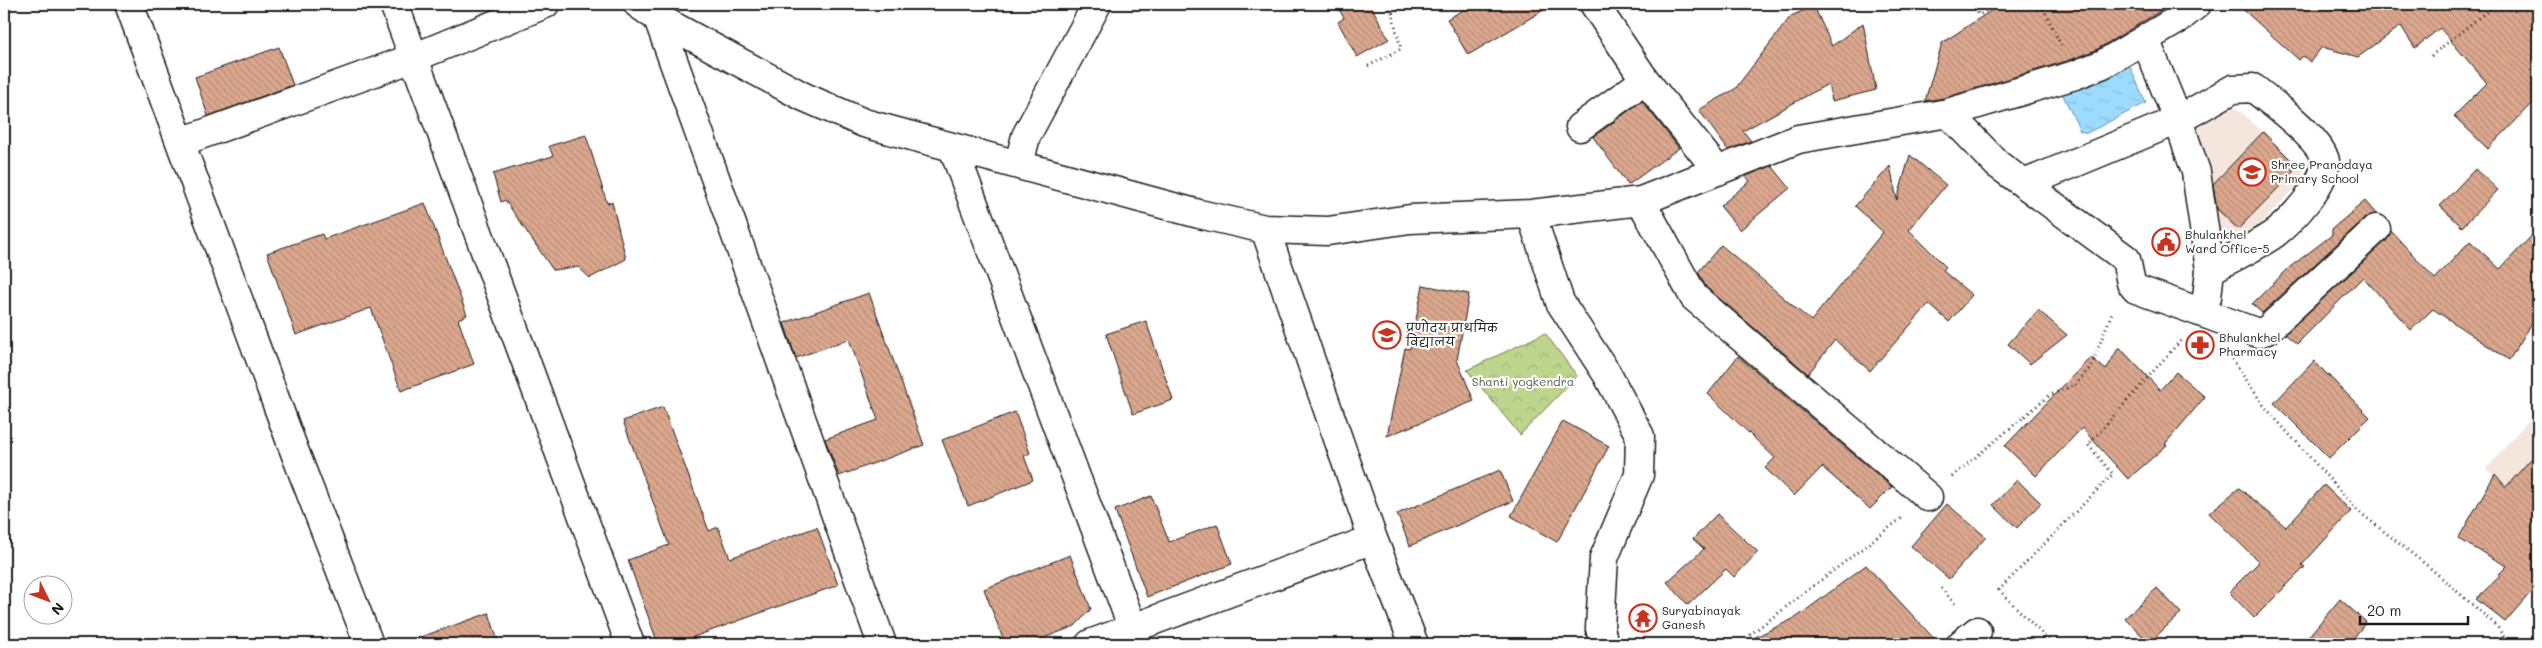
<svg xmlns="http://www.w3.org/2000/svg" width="2542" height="648" font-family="Mali,'Playpen Sans Deva',sans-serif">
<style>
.built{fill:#f4e5dd}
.park{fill:url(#park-crowns);stroke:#6c7854}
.water{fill:url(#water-ripples);stroke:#698ea4}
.building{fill:url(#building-back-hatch);stroke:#1c1c1c}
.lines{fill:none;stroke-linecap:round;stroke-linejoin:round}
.minor-casing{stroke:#1c1c1c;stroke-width:31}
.path{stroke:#1c1c1c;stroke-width:3;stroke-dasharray:1 4;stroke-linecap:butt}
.minor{stroke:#fff;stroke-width:28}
.labels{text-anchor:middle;stroke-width:4.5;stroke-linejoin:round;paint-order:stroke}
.poi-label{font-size:12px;fill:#1c1c1c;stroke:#fff;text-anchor:start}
.park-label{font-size:12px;fill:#545d43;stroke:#fff}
</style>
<defs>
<pattern id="park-crowns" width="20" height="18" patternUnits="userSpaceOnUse" patternTransform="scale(1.25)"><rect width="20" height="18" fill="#bdd58c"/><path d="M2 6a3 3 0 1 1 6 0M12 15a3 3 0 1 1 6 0" fill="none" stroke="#a2b678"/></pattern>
<pattern id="water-ripples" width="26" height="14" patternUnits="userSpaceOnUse" patternTransform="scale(1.25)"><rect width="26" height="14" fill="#9cdafe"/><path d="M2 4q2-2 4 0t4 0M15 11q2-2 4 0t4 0" fill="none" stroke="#86bad9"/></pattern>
<pattern id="building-back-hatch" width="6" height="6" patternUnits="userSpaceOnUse" patternTransform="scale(1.25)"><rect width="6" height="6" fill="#dba78e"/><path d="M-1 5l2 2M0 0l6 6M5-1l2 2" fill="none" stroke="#bb8f7a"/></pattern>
</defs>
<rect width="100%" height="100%" fill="#fff"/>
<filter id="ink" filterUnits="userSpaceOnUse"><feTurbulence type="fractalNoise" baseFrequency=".02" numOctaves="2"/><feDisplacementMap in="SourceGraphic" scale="10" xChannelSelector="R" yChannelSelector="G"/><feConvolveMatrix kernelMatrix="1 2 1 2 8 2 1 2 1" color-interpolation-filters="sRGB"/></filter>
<g filter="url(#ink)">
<path class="built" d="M 2233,105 L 2300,166 L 2305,178 L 2243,242 L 2223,239 L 2208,216 L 2203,159 L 2196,127 Z
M 2538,418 L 2538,512 L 2486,469 L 2527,422 Z"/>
<path class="park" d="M 1545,333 L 1577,376 L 1520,435 L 1467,370 Z"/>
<path class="water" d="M 2126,58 L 2146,103 L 2087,133 L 2080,131 L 2061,91 Z"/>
<path class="building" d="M 1336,4 L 1370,4 L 1389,39 L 1357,57 L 1338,22 L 1344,18 Z
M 1474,4 L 1554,4 L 1468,55 L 1447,19 Z
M 2001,4 L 2172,4 L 2096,50 L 2070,60 L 1944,98 L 1925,101 L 1942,43 Z
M 2237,4 L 2538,4 L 2538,98 L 2488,149 L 2454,116 L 2487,83 L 2440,28 L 2415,48 L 2401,26 L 2358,57 L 2322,47 L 2310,62 L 2303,56 L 2299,60 Z
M 1814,6 L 1832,46 L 1863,23 L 1876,90 L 1832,101 L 1828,84 L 1743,131 L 1751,141 L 1728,150 L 1699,110 L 1735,89 L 1791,16 Z
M 279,47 L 293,85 L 208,116 L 195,77 Z
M 1642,101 L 1679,148 L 1628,185 L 1593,137 Z
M 2263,132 L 2293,162 L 2293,173 L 2238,229 L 2217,209 L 2213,184 Z
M 586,135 L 607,203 L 612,202 L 626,259 L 590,278 L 578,267 L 553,270 L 505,200 L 501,202 L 493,174 L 553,156 L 549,146 Z
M 1910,155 L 1946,185 L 1909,230 L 1946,267 L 1943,271 L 1972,295 L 1949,322 L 1929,304 L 1870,371 L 1835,340 L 1808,374 L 1706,287 L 1698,272 L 1721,245 L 1811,321 L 1883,232 L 1855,206 L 1890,166 L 1897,200 Z
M 1772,166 L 1790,188 L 1740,230 L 1720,206 L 1750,181 L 1746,176 Z
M 2475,169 L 2498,190 L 2462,227 L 2440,206 Z
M 2365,201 L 2376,214 L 2365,218 L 2262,313 L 2252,304 L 2290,267 L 2332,235 L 2332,229 Z
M 425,203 L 467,315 L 458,319 L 474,364 L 401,391 L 371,308 L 296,335 L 267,253 L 322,234 L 324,239 Z
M 2538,229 L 2538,314 L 2509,360 L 2433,309 L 2411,330 L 2363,277 L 2297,344 L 2285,334 L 2387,240 L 2391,231 L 2435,279 L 2470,241 L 2500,269 Z
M 1423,285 L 1469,294 L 1457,360 L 1474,401 L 1387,436 L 1405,348 L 1410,349 Z
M 869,293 L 924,445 L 839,476 L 825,439 L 878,420 L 849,339 L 796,358 L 784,323 Z
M 2038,310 L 2067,335 L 2030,364 L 2008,344 Z
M 1146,321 L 1173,400 L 1133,414 L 1106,334 Z
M 2119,347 L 2160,390 L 2176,372 L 2205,397 L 2165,444 L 2167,445 L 2128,479 L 2082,428 L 2036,476 L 2005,446 L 2091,357 L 2106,370 Z
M 1738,356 L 1892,487 L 1870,509 L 1822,467 L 1794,496 L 1765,468 L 1775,458 L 1708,394 Z
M 2314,361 L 2370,417 L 2329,458 L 2274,403 Z
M 663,407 L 709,531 L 718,527 L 730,558 L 817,527 L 838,585 L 674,644 L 658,644 L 628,560 L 669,545 L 623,421 Z
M 1015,412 L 1030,453 L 1024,456 L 1033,480 L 968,506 L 942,440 Z
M 1563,421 L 1609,446 L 1557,542 L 1511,516 Z
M 2538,451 L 2538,584 L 2505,622 L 2476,599 L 2500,576 L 2498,575 L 2507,566 L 2458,539 L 2495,474 L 2506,487 Z
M 1500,470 L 1513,501 L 1410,546 L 1397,514 Z
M 2017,480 L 2041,503 L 2017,528 L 1993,505 Z
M 2324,485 L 2351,511 L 2302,565 L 2305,567 L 2254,618 L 2229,592 L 2259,562 L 2209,513 L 2239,488 L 2286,527 Z
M 1151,496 L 1169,542 L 1217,524 L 1232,564 L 1147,597 L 1115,510 Z
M 1947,504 L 1986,537 L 1949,579 L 1911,546 Z
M 1717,514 L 1758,552 L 1734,577 L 1726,569 L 1688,605 L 1667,582 L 1704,549 L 1693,539 Z
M 1070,555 L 1091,609 L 1075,626 L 1028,644 L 1005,644 L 984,589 Z
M 1866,565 L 1939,644 L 1741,644 L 1797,617 Z
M 2157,588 L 2181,613 L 2149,643 L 2125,618 Z
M 2340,599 L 2366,622 L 2349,644 L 2302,644 Z
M 489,613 L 499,644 L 413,644 L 412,640 Z"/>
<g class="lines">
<g class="minor-casing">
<path id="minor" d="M 129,4 L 291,442 L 369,644
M 394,4 L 630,644
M 638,4 L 658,18 L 804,97 L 864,123 L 1199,214 L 1265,229 L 1328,231 L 1410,219 L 1531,214 L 1641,201 L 1798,139 L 1948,113 L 2075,75 L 2103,64 L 2177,20 L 2197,4
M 1594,4 L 1645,80 L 1718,171
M 658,18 L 882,644
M 2145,39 L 2178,120 L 2196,172 L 2210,270 L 2207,297 L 2202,313
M 1948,113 L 1997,164 L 2126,259 L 2131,283 L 2136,289 L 2258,333 L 2267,330 L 2376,229
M 1580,127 L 1645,80
M 181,142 L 413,58 L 545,4
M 953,148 L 1133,629
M 1019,164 L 1026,136 L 1097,4
M 2024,184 L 2178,120 L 2233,89 L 2253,88 C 2270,101 2322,140 2325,161 C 2327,183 2290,222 2274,234 C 2254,248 2231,258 2210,270
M 1641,201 L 1694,297 L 1928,497
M 1531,214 L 1560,302 L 1607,374 L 1640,436 L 1639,475 L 1604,558 L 1600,628 L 1604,644
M 1265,229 L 1373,539 L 1414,644
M 1090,644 L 1373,539
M 1961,644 L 1977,631"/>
</g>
<path class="path" d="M 1386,4 L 1392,13
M 1972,4 L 1979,15 L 1997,4
M 2041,4 L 2061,45
M 2431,56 L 2496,4
M 1368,66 L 1401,49 L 1392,13 L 1408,4
M 2232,359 L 2264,406 L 2358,511 L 2429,567 L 2497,626 L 2508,644
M 1952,477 L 2050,395 L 2075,385 L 2091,367 L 2113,310
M 1941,588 L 1956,605
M 1738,644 L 1903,517
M 2052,644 L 1999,590 L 2113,474 L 2088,445 L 2181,340"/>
<use href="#minor" class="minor"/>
</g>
</g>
<defs>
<g id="school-ring" transform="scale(1.4375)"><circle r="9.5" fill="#fff" stroke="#c8321e" stroke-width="1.5"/><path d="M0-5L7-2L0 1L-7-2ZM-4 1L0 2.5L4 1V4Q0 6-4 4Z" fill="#c8321e"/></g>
<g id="civic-ring" transform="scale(1.4375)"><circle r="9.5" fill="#fff" stroke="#c8321e" stroke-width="1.5"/><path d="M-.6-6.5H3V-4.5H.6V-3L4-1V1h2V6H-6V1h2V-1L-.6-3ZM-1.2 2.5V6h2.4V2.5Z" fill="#c8321e"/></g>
<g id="pharmacy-ring" transform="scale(1.4375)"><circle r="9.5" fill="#fff" stroke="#c8321e" stroke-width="1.5"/><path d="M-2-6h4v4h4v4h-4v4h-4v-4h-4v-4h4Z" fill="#c8321e"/></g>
<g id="temple-ring" transform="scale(1.4375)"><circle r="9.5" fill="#fff" stroke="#c8321e" stroke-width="1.5"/><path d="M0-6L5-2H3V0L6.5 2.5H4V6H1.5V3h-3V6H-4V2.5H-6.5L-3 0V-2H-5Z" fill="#c8321e"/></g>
</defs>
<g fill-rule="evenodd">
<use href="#school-ring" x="2252" y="172"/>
<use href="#civic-ring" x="2166" y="242"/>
<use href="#school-ring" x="1387" y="335"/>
<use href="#pharmacy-ring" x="2200" y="345"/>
<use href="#temple-ring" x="1643" y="618"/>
</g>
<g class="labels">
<g class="poi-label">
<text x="2271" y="169">Shree Pranodaya<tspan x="2271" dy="14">Primary School</tspan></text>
<text x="2185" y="239">Bhulankhel<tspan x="2185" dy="14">Ward Office-5</tspan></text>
<text x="1406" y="332">प्रणोदय प्राथमिक<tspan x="1406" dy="14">विद्यालय</tspan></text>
<text x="2219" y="342">Bhulankhel<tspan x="2219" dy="14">Pharmacy</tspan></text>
<text x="1662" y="615">Suryabinayak<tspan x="1662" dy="14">Ganesh</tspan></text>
</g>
<g class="park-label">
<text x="1523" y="386">Shanti yogkendra</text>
</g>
</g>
<rect width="2542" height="648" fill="none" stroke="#fff" stroke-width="20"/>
<rect x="10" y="10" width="2522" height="628" fill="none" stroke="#1c1c1c" stroke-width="2" filter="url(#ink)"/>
<g transform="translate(48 600) rotate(132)"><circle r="24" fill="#ffffff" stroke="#a4a4a4"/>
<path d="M0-4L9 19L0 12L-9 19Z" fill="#c8321e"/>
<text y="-8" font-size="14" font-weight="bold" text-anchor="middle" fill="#1c1c1c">N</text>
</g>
<path d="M2360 616v8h108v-8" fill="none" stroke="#1c1c1c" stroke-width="2.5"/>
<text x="2367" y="616" font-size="15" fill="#1c1c1c" stroke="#ffffff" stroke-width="4" paint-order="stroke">20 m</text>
</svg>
